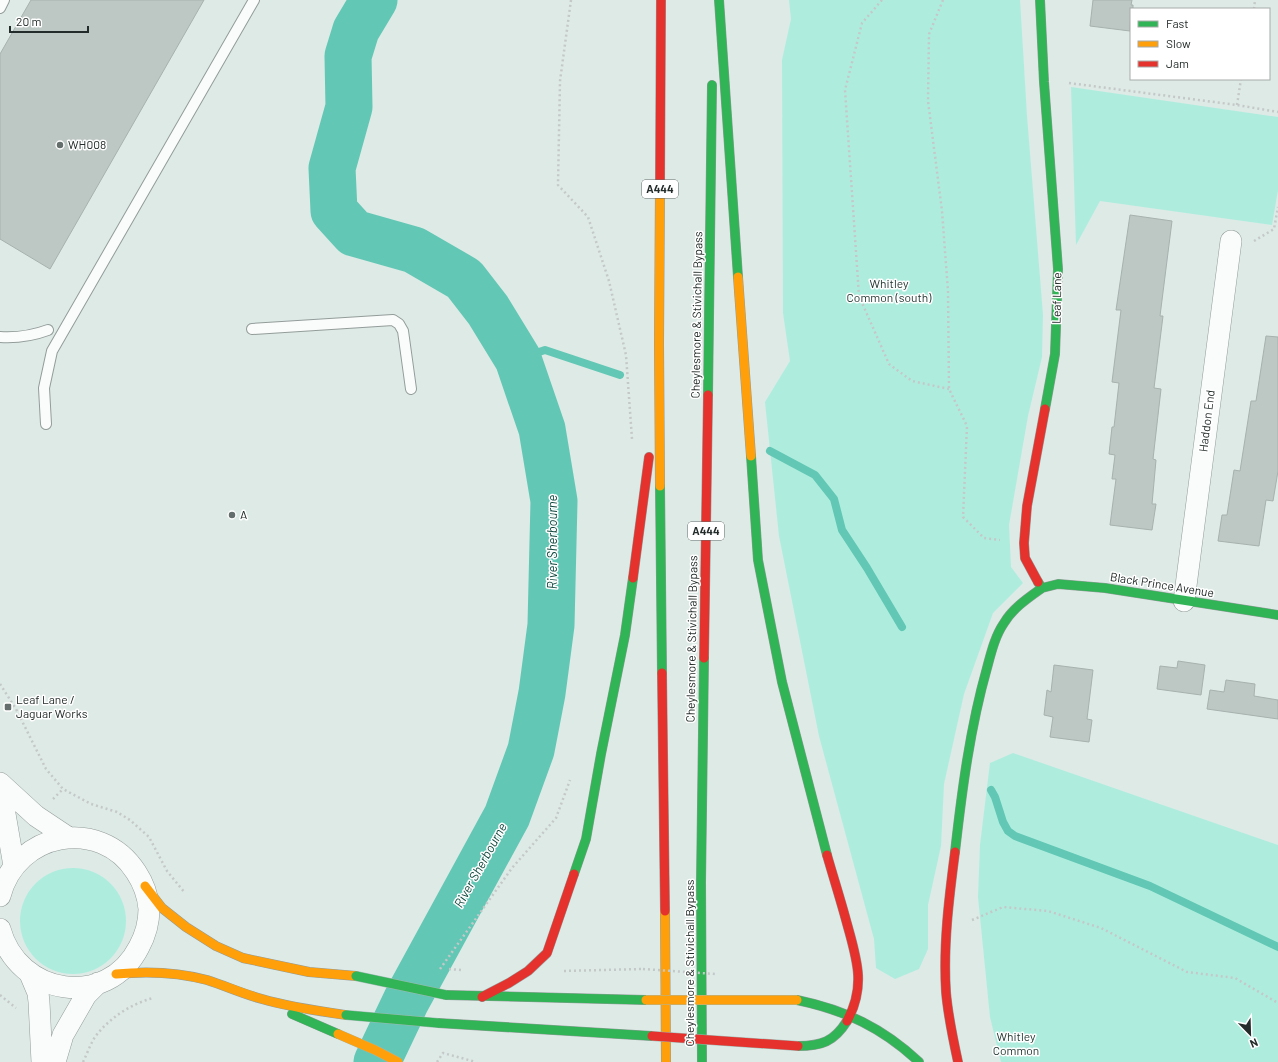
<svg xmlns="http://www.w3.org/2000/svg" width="1278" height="1062" font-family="Barlow,sans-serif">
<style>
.green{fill:#aeedde}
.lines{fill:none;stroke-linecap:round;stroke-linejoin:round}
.stream{stroke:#62c7b4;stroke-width:8}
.river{stroke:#62c7b4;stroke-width:47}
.building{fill:#bdc7c4;stroke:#a7b1ae}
.lane-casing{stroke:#939c9a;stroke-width:12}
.street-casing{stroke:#939c9a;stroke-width:22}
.fast-casing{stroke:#939c9a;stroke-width:10}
.slow-casing{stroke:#939c9a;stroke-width:10}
.jam-casing{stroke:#939c9a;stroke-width:10}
.path{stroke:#c5c8c8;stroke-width:2.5;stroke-dasharray:2 3;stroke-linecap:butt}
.lane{stroke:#fafcfb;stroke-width:10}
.street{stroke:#fafcfb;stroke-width:21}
.fast{stroke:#30b455;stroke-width:9}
.slow{stroke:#ff9f0a;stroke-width:9}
.jam{stroke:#e5322d;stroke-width:9}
.fast-bridge-casing{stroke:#a0b8b2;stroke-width:10;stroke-linecap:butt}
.slow-bridge-casing{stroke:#a0b8b2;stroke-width:10;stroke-linecap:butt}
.jam-bridge-casing{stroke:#a0b8b2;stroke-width:10;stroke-linecap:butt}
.path-bridge{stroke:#c5c8c8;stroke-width:2.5;stroke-dasharray:2 3;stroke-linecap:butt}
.fast-bridge{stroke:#30b455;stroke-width:9}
.slow-bridge{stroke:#ff9f0a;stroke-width:9}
.jam-bridge{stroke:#e5322d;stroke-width:9}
.poi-dot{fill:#646e6c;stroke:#fff;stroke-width:1.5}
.labels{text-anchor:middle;stroke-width:3;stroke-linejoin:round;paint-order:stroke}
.shield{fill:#fff;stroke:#656b6a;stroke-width:1}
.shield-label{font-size:11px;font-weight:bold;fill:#232c2a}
.poi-label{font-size:12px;fill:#232c2a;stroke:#fff;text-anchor:start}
.park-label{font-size:12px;fill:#1e342f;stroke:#fff}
.street-label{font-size:12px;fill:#232c2a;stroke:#fff}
.water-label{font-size:13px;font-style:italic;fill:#10483d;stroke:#fff}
</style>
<rect width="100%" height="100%" fill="#ddeae6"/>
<path class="green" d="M 789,0 L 1020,0 L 1027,116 L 1043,315 L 1042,357 L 1028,416 L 1009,525 L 1011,567 L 1023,583 L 993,613 L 964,694 L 944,784 L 941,846 L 928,905 L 928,949 L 919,969 L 895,979 L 876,968 L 874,939 L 819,736 L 779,536 L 765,402 L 790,361 L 783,313 L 782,60 L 791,19 Z
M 1071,87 L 1278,117 L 1278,190 L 1272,225 L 1100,201 L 1076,245 Z
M 1013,753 L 1278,845 L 1278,1062 L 1001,1062 L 990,1017 L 978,897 L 980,845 L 990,763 Z
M20 921a53 53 0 1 1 106 0a53 53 0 1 1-106 0Z"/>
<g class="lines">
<path class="stream" d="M 518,359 L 545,350 L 620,375
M 770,451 L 815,475 L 834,499 L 842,530 L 867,568 L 902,627
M 991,790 L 995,797 L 1003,822 L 1008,831 L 1015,836 L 1150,886 L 1278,947"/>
<path class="river" d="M 374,0 L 356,30 L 348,56 L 349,107 L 332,168 L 334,211 L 354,233 L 414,250 L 464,279 L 488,310 L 518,359 L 542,429 L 554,501 L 551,625 L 542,693 L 531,750 L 507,816 L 406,1001 L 377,1062"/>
</g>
<path class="building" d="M 31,0 L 204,0 L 50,269 L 0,239 L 0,54 Z
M 1093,0 L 1132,0 L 1131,5 L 1133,5 L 1133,9 L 1131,9 L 1130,31 L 1090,26 Z
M 1130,215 L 1172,221 L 1160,316 L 1163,316 L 1154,388 L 1161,389 L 1153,459 L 1156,460 L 1152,504 L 1156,504 L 1152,530 L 1110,525 L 1116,479 L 1112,479 L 1115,455 L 1109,454 L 1112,427 L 1114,427 L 1119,383 L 1112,382 L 1121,310 L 1116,310 Z
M 1266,336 L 1278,337 L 1278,471 L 1273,501 L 1266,500 L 1259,546 L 1218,541 L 1222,515 L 1227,515 L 1234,470 L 1240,471 L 1251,401 L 1256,401 Z
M 1178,661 L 1205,665 L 1201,695 L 1157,689 L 1160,666 L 1177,668 Z
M 1054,665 L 1093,670 L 1087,719 L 1092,720 L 1089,742 L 1050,737 L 1053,717 L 1044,715 L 1047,690 L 1051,692 Z
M 1226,680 L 1255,684 L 1254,696 L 1278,700 L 1278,719 L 1207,709 L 1210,690 L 1224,692 Z"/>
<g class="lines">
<g class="lane-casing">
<path id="lane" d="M 0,8 L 4,0
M 252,329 L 393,320 L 399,324 L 403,331 L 411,389
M 0,337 C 17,338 32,336 48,330
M 46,424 L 44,388 L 52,351 L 254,0"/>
</g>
<g class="street-casing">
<path id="street" d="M 1184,601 L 1231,241
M 0,783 L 36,816 L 69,838
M 0,785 L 14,866
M 0,896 C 16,832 100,816 136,872 C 144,884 148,896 149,909 C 149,922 145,936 139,947 C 107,1010 18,996 0,929
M 30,974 L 38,993 L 39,1002 L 42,1062
M 55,1062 L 63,1035 L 86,995 L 98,983"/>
</g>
<g class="fast-casing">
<path id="fast" d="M 719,0 L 738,277
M 1040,0 L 1044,82 L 1058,269 L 1055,354 L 1045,409
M 708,395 L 712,85
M 751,456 L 758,560 L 782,682 L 827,855
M 660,486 L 662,673
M 1038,582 L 1042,588 L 1058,584 L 1105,588 L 1278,615
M 955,852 C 962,790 970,728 987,668 C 991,653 995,636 1004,623 C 1013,608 1028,598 1042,588
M 574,874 L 586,839 L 601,754 L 625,635 L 633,578
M 446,995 L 646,1000
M 797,1000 C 845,1010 883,1028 919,1062
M 292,1014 L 338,1034
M 438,1023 L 652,1036
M 798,1046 C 821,1046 834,1042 847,1021
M 702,1062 L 701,882 L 704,658"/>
</g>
<g class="slow-casing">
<path id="slow" d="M 660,186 L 659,344 L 660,486
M 738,277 L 751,456
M 145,886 L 162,908 L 186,927 L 216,946 L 243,958 L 309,972 L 356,976
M 665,911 L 666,1062
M 116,974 C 146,971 177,972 207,980 C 226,986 243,994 262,999 C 289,1007 318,1011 346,1015"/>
</g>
<g class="jam-casing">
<path id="jam" d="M 660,186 L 661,0
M 633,578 L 649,457
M 1038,582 L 1025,558 L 1024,543 L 1027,506 L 1045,409
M 704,658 L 708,395
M 662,673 L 665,911
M 955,852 C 949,898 943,946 946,992 C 948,1016 953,1039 958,1062
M 827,855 C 833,876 840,898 846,920 C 856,957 867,985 847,1021
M 482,997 L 509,983 L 528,971 L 547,953 L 574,874"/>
</g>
<path class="path" d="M 571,0 L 560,81 L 558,185 L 588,217 L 609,281 L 626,355 L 632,439
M 882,0 L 862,23 L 845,90 L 859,296 L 889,364 L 912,381 L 949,389
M 943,0 L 929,34 L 928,101 L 942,211 L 948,291 L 949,389 L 967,426 L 963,517 L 984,538 L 1000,540
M 1254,9 L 1255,0
M 1069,83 L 1237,105 L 1278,112
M 1237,105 L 1241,79
M 1254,241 L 1274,229 L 1278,207
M 0,684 L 16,709 L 46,769 L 63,789 L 91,804 L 117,812 L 130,820 L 149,837 L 167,871 L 185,893
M 53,799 L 63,789
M 972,920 L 1003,907 L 1048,911 L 1101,928 L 1187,972 L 1235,978 L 1278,1003
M 440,969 L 512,868 L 556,818 L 570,780
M 564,971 L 641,969
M 0,995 L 16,1008
M 83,1062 C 87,1054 90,1045 95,1037 C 109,1018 131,1004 153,998
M 437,1062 L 443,1053 L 476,1062"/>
<use href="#lane" class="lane"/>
<use href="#street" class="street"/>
<use href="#fast" class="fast"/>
<use href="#slow" class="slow"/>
<use href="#jam" class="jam"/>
<g class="fast-bridge-casing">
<path id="fast-bridge" d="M 356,976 L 446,995
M 346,1015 L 438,1023"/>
</g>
<g class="slow-bridge-casing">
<path id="slow-bridge" d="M 646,1000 L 797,1000
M 338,1034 L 375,1050 L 398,1062"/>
</g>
<g class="jam-bridge-casing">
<path id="jam-bridge" d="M 652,1036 L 798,1046"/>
</g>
<path class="path-bridge" d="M 449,969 L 461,970
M 643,969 L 715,974"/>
<use href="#fast-bridge" class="fast-bridge"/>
<use href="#slow-bridge" class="slow-bridge"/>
<use href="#jam-bridge" class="jam-bridge"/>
</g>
<g class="poi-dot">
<circle cx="60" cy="145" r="4"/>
<circle cx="232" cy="515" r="4"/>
<rect x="4" y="703" width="8" height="8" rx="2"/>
</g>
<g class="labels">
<g class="shield">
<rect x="642" y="180" width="36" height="18" rx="3"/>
<rect x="688" y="522" width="36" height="18" rx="3"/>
</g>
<g class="shield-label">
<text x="660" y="193">A444</text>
<text x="706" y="535">A444</text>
</g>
<g class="poi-label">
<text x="68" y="149">WH008</text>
<text x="240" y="519">A</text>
<text x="16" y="704">Leaf Lane /<tspan x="16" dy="14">Jaguar Works</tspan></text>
</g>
<g class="park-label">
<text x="889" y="288">Whitley<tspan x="889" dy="14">Common (south)</tspan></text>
<text x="1016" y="1041">Whitley<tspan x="1016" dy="14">Common</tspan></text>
</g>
<g class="street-label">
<text transform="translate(1057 298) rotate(-89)" y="4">Leaf Lane</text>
<text transform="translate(697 315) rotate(-89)" y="4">Cheylesmore &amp; Stivichall Bypass</text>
<text transform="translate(1207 421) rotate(-83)" y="4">Haddon End</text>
<text transform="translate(1162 585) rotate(9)" y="4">Black Prince Avenue</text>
<text transform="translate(692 639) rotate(-89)" y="4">Cheylesmore &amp; Stivichall Bypass</text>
<text transform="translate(690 963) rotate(-90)" y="4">Cheylesmore &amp; Stivichall Bypass</text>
</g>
<g class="water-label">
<text transform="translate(552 542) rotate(-90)" y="5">River Sherbourne</text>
<text transform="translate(480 865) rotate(-61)" y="5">River Sherbourne</text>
</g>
</g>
<rect x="1130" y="8" width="140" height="72" fill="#ffffff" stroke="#a7abaa"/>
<rect x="1138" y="21" width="20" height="6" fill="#30b455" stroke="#a7abaa"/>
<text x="1166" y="28" font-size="12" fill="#232c2a">Fast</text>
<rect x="1138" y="41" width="20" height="6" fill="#ff9f0a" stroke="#a7abaa"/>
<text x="1166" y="48" font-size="12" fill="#232c2a">Slow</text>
<rect x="1138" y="61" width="20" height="6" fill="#e5322d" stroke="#a7abaa"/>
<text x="1166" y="68" font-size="12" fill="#232c2a">Jam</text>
<g transform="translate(1250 1034) rotate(157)" stroke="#ffffff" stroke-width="3" paint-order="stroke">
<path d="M0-3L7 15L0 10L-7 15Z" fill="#232c2a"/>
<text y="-6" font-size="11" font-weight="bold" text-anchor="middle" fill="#232c2a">N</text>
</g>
<path d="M10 26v6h78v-6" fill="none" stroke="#232c2a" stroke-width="2"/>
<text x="16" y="26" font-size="12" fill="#232c2a" stroke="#ffffff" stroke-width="3" paint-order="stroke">20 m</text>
</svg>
